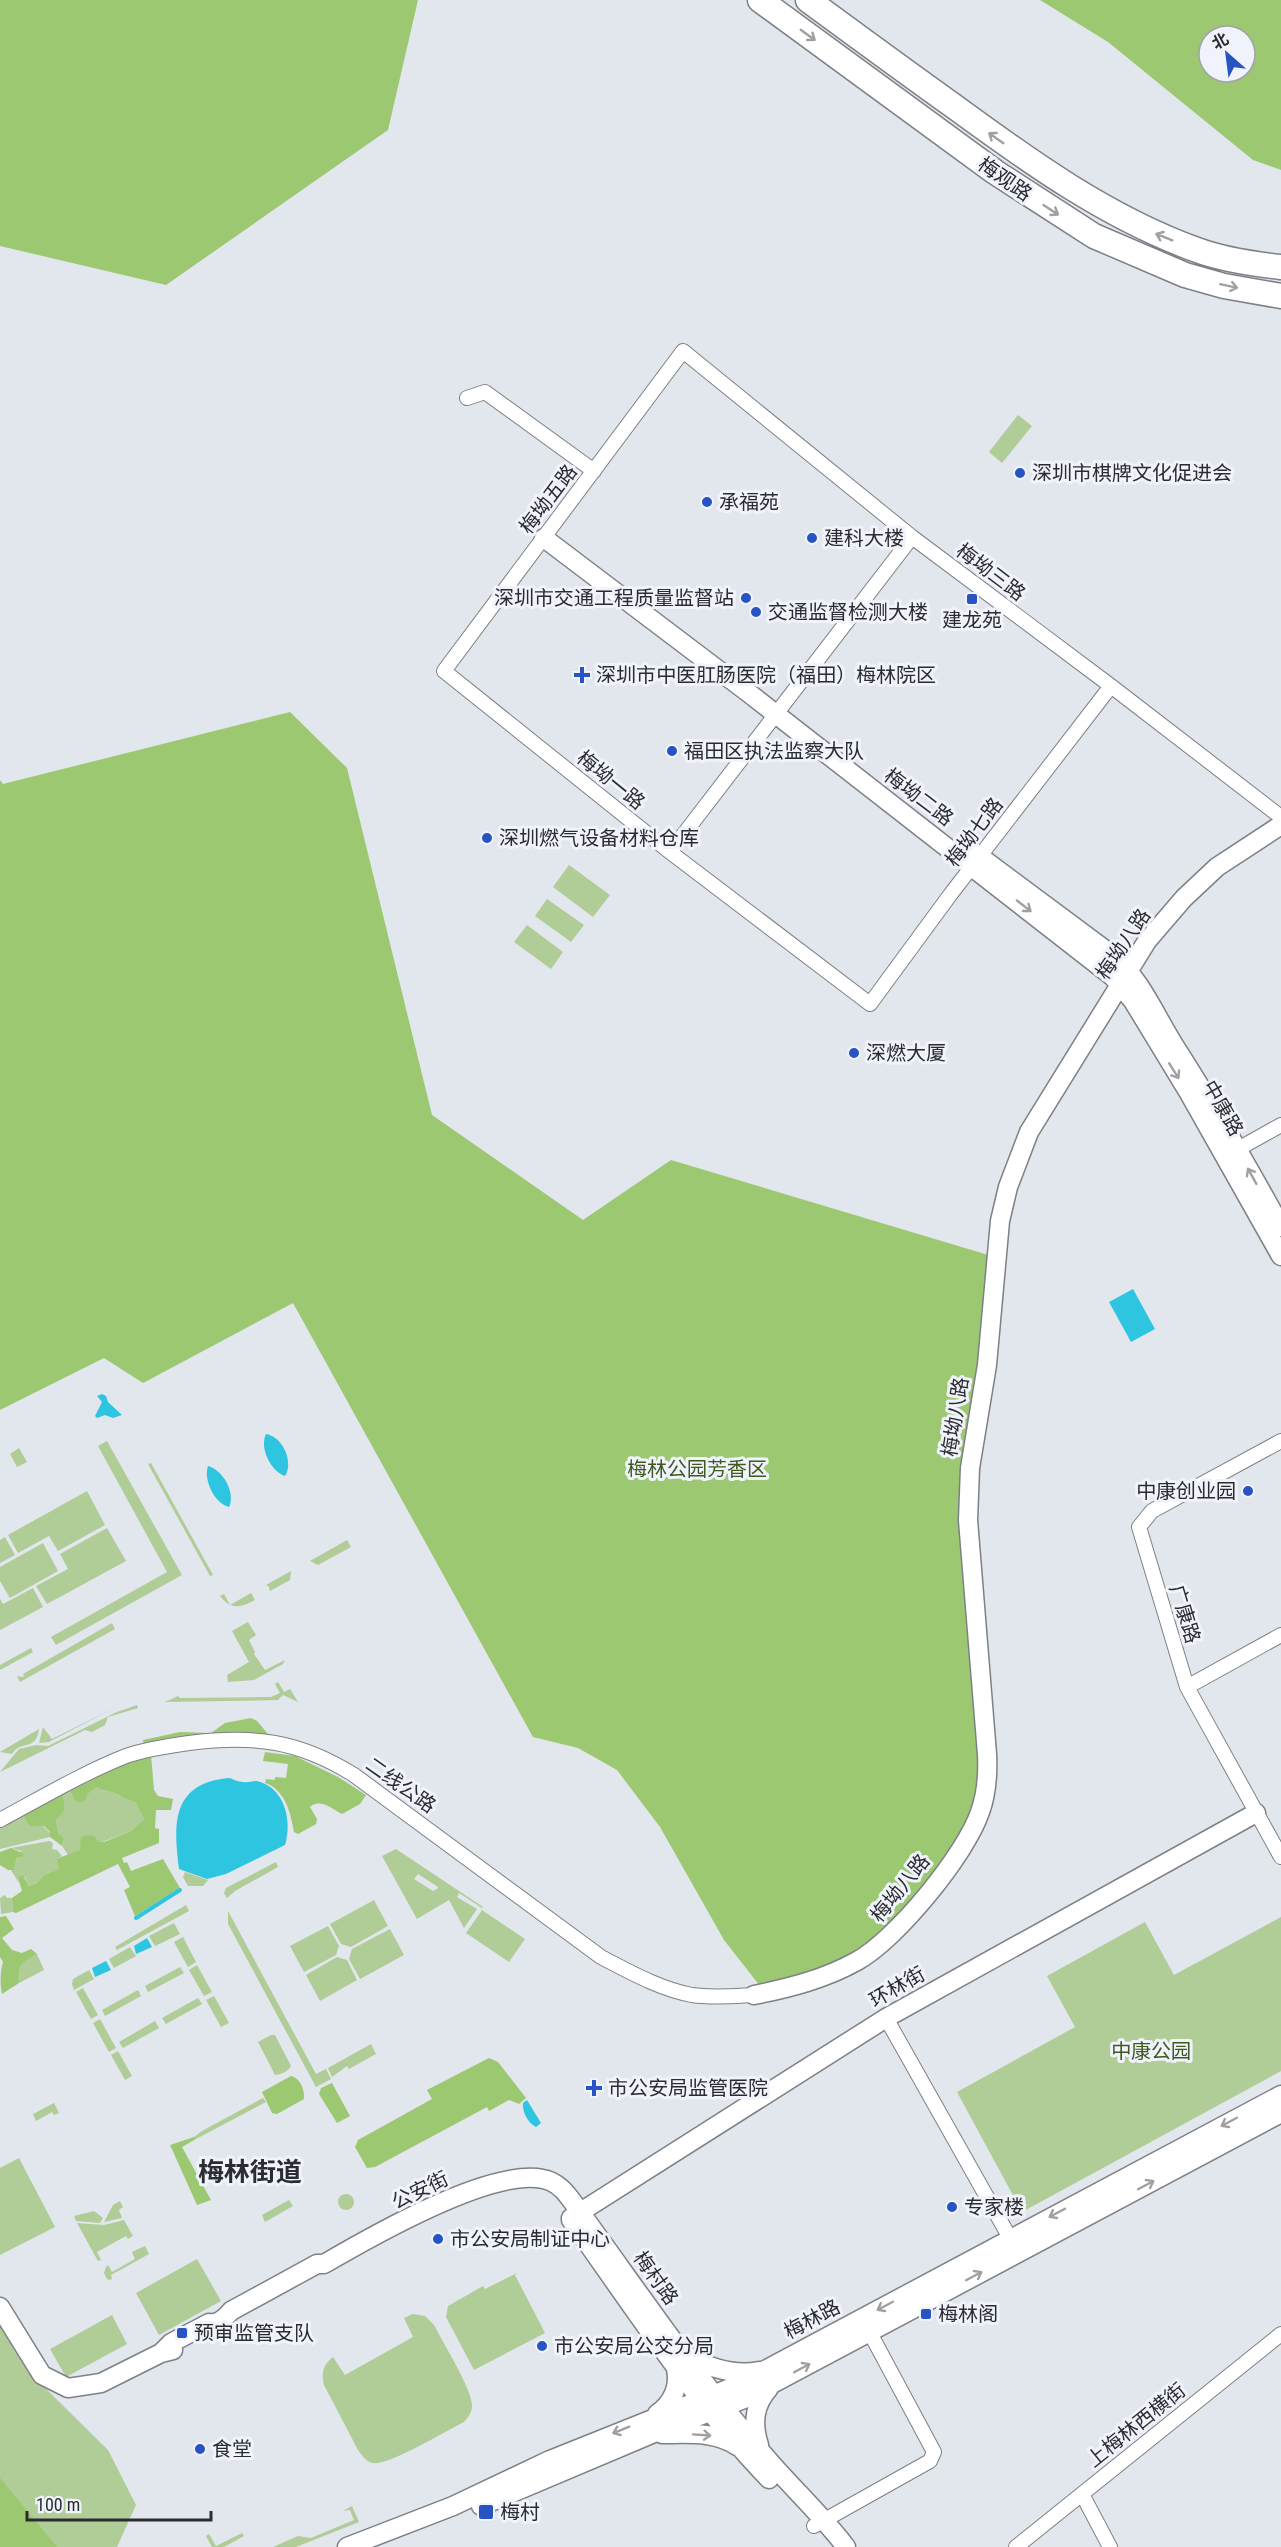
<svg xmlns="http://www.w3.org/2000/svg" width="1281" height="2547" font-family="'Roboto Condensed','Noto Sans SC',sans-serif">
<style>
.green{fill:#b0cc97;fill-rule:evenodd}
.forest{fill:#9cc872;fill-rule:evenodd}
.water{fill:#2ec5e0}
.lines{fill:none;stroke-linecap:round;stroke-linejoin:round}
.stream{stroke:#2ec5e0;stroke-width:4}
.street-casing{stroke:#7d8086;stroke-width:16}
.secondary-casing{stroke:#7d8086;stroke-width:21}
.highway-casing{stroke:#7d8086;stroke-width:27}
.street{stroke:#fff;stroke-width:14}
.secondary{stroke:#fff;stroke-width:18}
.highway{stroke:#fff;stroke-width:24}
.oneway{stroke:#a0a0a1}
.poi-dot{fill:#2754c2;stroke:#f0f3fb;stroke-width:2}
.labels{text-anchor:middle;stroke-width:6;stroke-linejoin:round;paint-order:stroke}
.street-label{font-size:20px;fill:#2b2c2f;stroke:#f0f3fb}
.poi-label{font-size:20px;fill:#2b2c2f;stroke:#f0f3fb;text-anchor:start}
.park-label{font-size:20px;fill:#3d591e;stroke:#f0f3fb}
.district-label{font-size:26px;font-weight:bold;fill:#2b2d33;stroke:#f0f3fb}
</style>
<rect width="100%" height="100%" fill="#e2e6ed"/>
<path class="green" d="M 1018,415 L 1032,426 L 1002,463 L 989,452 Z
M 569,865 L 610,895 L 593,917 L 553,887 Z
M 547,899 L 584,925 L 571,942 L 535,916 Z
M 527,925 L 563,952 L 551,969 L 514,942 Z
M 107,1441 L 182,1575 L 56,1645 L 51,1637 L 167,1572 L 98,1446 Z
M 19,1448 L 27,1462 L 17,1467 L 10,1454 Z
M 151,1463 L 213,1575 L 210,1576 L 148,1464 Z
M 87,1491 L 105,1525 L 58,1551 L 49,1536 L 18,1553 L 8,1535 Z
M 107,1528 L 126,1561 L 47,1604 L 36,1586 L 68,1569 L 60,1554 Z
M 5,1537 L 15,1555 L 0,1563 L 0,1540 Z
M 347,1540 L 351,1547 L 318,1565 L 310,1561 Z
M 43,1543 L 58,1571 L 10,1598 L 0,1581 L 0,1567 Z
M 291,1571 L 290,1580 L 270,1591 L 269,1587 L 266,1585 Z
M 33,1588 L 43,1607 L 0,1630 L 0,1599 L 3,1604 Z
M 251,1593 L 255,1600 C 241,1608 231,1610 220,1596 L 224,1594 L 230,1605 Z
M 248,1622 L 256,1635 L 249,1640 L 255,1652 L 254,1654 L 265,1670 L 285,1660 L 283,1664 L 254,1680 L 228,1682 L 227,1675 L 249,1662 L 232,1631 Z
M 112,1623 L 115,1629 L 20,1682 L 17,1676 L 24,1677 L 23,1674 Z
M 31,1648 L 33,1652 L 0,1670 L 0,1665 Z
M 278,1682 L 284,1692 L 290,1689 L 298,1702 L 283,1695 L 278,1700 L 165,1702 L 178,1696 L 180,1698 L 271,1697 L 280,1693 L 275,1684 Z
M 137,1705 L 138,1708 L 108,1717 L 105,1725 L 92,1732 L 85,1730 L 0,1772 L 19,1749 L 36,1745 L 48,1746 L 117,1712 Z
M 114,1708 L 49,1742 L 39,1743 L 43,1727 L 52,1739 Z
M 39,1729 C 36,1752 22,1739 12,1754 L 0,1752 Z
M 97,1787 C 103,1792 105,1790 111,1792 C 120,1794 126,1801 135,1802 L 144,1819 L 131,1831 L 68,1855 L 62,1846 L 64,1838 L 58,1833 L 56,1819 L 65,1810 L 63,1794 L 70,1791 L 74,1800 Z
M 23,1815 L 43,1826 L 50,1833 L 50,1837 L 0,1849 L 0,1826 Z
M 49,1841 L 53,1843 L 52,1849 L 57,1850 L 62,1856 L 56,1859 L 59,1869 L 44,1875 L 37,1883 L 29,1886 L 25,1877 L 18,1878 L 19,1883 L 11,1870 L 14,1870 L 17,1857 L 22,1851 L 11,1848 Z
M 396,1849 L 483,1907 L 482,1908 L 459,1893 L 457,1897 L 477,1909 L 464,1928 L 449,1900 L 417,1919 L 382,1856 ZM 418,1874 L 438,1887 L 437,1889 L 433,1891 L 414,1879 Z
M 276,1862 L 278,1867 L 235,1891 L 227,1898 L 224,1893 L 226,1888 Z
M 185,1872 L 208,1880 L 203,1886 L 188,1886 L 183,1877 Z
M 5,1895 L 7,1898 L 12,1898 L 13,1912 L 1,1914 L 0,1898 Z
M 374,1900 L 388,1926 L 351,1947 L 341,1944 L 330,1924 Z
M 186,1905 L 189,1911 L 117,1950 L 115,1947 Z
M 482,1910 L 525,1939 L 509,1962 L 466,1933 Z
M 228,1911 L 316,2074 L 326,2069 L 331,2079 L 316,2087 L 228,1924 Z
M 1281,1917 L 1281,2071 L 1022,2212 L 957,2092 L 1075,2027 L 1047,1976 L 1145,1922 L 1174,1975 Z
M 174,1923 L 180,1934 L 155,1946 L 149,1936 Z
M 328,1926 L 339,1946 L 336,1955 L 304,1972 L 290,1946 Z
M 390,1929 L 404,1955 L 360,1979 L 349,1959 L 352,1949 Z
M 183,1937 L 196,1962 L 188,1967 L 174,1942 Z
M 130,1947 L 136,1956 L 114,1968 L 109,1959 Z
M 37,1954 L 44,1970 L 19,1983 C 18,1965 20,1964 37,1954 Z
M 337,1957 L 347,1960 L 357,1980 L 320,2001 L 306,1975 Z
M 197,1965 L 212,1992 L 204,1996 L 189,1970 Z
M 180,1967 L 184,1973 L 148,1992 L 145,1986 Z
M 89,1970 L 94,1979 L 74,1990 L 72,1984 L 73,1979 Z
M 83,1988 L 98,2015 L 91,2019 L 76,1992 Z
M 138,1990 L 141,1996 L 105,2016 L 102,2010 Z
M 214,1996 L 229,2023 L 221,2027 L 206,2000 Z
M 198,1998 L 202,2004 L 166,2024 L 162,2018 Z
M 100,2019 L 116,2048 L 109,2052 L 93,2023 Z
M 155,2021 L 159,2028 L 123,2048 L 119,2042 Z
M 271,2035 L 275,2035 L 291,2066 C 289,2071 280,2075 275,2075 L 258,2042 Z
M 371,2044 L 376,2054 L 349,2069 L 347,2066 L 332,2077 L 328,2068 Z
M 118,2051 L 132,2076 L 125,2080 L 111,2055 Z
M 263,2098 L 266,2102 L 196,2139 L 194,2137 L 202,2131 Z
M 54,2103 L 59,2113 L 54,2115 L 52,2112 L 36,2121 L 33,2114 Z
M 19,2158 L 55,2227 L 0,2255 L 0,2168 Z
M338 2202a8 8 0 1 1 16 0a8 8 0 1 1-16 0Z
M 289,2200 L 293,2206 L 265,2222 L 262,2215 Z
M 120,2201 L 123,2207 L 119,2210 L 122,2218 L 104,2222 L 113,2205 Z
M 94,2211 L 103,2218 L 100,2223 L 76,2221 L 74,2216 Z
M 124,2220 L 133,2236 L 128,2239 L 126,2236 L 97,2252 L 101,2260 L 98,2261 L 77,2223 L 104,2225 Z
M 145,2246 L 149,2254 L 111,2275 L 112,2279 L 110,2280 L 107,2279 L 104,2273 L 106,2267 L 108,2265 L 112,2272 L 135,2259 L 132,2252 Z
M 197,2259 L 221,2301 L 159,2335 L 136,2293 Z
M 517,2273 L 515,2275 L 545,2333 L 474,2370 L 446,2317 L 448,2306 L 483,2286 L 485,2289 Z
M 413,2314 L 425,2316 L 434,2325 C 442,2341 473,2391 472,2406 C 472,2413 468,2417 464,2422 C 447,2430 387,2467 372,2463 C 365,2461 362,2455 358,2450 L 324,2385 C 321,2373 323,2365 333,2357 L 345,2375 L 413,2337 L 404,2318 Z
M 112,2315 L 127,2344 L 66,2377 L 50,2349 Z
M 0,2319 L 35,2378 L 108,2450 L 136,2505 L 117,2547 L 0,2547 Z
M 352,2506 L 359,2522 L 296,2547 L 273,2547 L 298,2536 L 311,2538 L 354,2520 L 350,2510 L 343,2511 Z
M 242,2533 L 244,2536 L 224,2547 L 212,2547 L 206,2536 L 209,2534 L 216,2546 Z"/>
<path class="forest" d="M 0,0 L 418,0 L 388,130 L 166,285 L 0,246 Z
M 1040,0 L 1281,0 L 1281,170 L 1253,160 L 1108,42 ZM 1209,36 L 1245,36 L 1245,72 L 1209,72 Z
M 290,712 L 347,768 L 432,1115 L 583,1220 L 671,1160 L 995,1257 L 970,1468 L 987,1754 L 967,1839 L 858,1961 L 760,1986 L 724,1940 L 660,1827 L 617,1770 L 578,1748 L 533,1737 L 293,1303 L 143,1383 L 104,1358 L 0,1410 L 0,780 L 3,784 Z
M 251,1718 L 257,1721 L 268,1734 L 267,1736 L 144,1747 L 143,1740 L 180,1732 L 211,1733 L 225,1723 Z
M 265,1752 L 295,1756 L 338,1777 L 366,1795 L 360,1804 L 342,1814 C 332,1809 320,1798 310,1807 L 317,1819 L 316,1824 L 298,1834 L 294,1832 C 291,1814 285,1789 265,1783 L 266,1779 L 275,1780 L 275,1777 L 286,1778 L 288,1764 L 263,1761 Z
M 151,1755 L 154,1790 L 158,1796 L 173,1799 L 171,1810 L 156,1810 L 155,1828 L 159,1829 L 159,1843 L 122,1858 L 124,1863 L 127,1862 L 131,1871 L 163,1859 L 180,1888 L 135,1916 L 124,1890 L 130,1887 L 118,1864 L 16,1913 L 13,1912 L 12,1898 L 22,1891 L 18,1878 L 23,1875 L 29,1886 L 37,1883 L 44,1875 L 59,1869 L 56,1859 L 80,1850 L 81,1837 L 87,1835 L 94,1836 L 99,1842 L 104,1842 L 131,1831 L 144,1819 L 135,1802 C 126,1801 120,1794 111,1792 C 105,1790 103,1792 97,1787 L 87,1794 L 86,1800 L 80,1803 L 74,1800 L 70,1791 L 131,1759 Z
M 63,1794 L 65,1810 L 56,1820 L 58,1833 L 64,1838 L 62,1846 L 50,1837 L 50,1832 L 44,1826 L 30,1826 L 23,1815 Z
M 11,1848 L 23,1853 L 23,1857 L 17,1857 L 14,1870 L 8,1870 L 0,1865 L 0,1852 Z
M 6,1916 L 14,1929 L 2,1938 L 12,1950 L 22,1953 L 31,1949 L 37,1954 C 20,1964 18,1965 19,1983 L 2,1994 C 0,1985 0,1972 3,1962 L 0,1957 L 0,1917 Z
M 489,2058 L 498,2062 L 526,2098 L 519,2104 L 509,2100 L 489,2111 L 487,2107 L 375,2167 L 367,2168 L 355,2147 L 358,2140 L 432,2099 L 427,2090 Z
M 291,2076 C 300,2078 305,2090 304,2099 L 277,2114 L 272,2113 L 262,2092 Z
M 332,2083 L 350,2116 L 337,2123 L 319,2094 L 321,2088 Z
M 194,2137 L 196,2139 L 182,2147 L 211,2200 L 197,2205 L 170,2145 Z
M 0,2478 L 57,2547 L 0,2547 Z"/>
<path class="water" d="M 1133,1289 L 1155,1329 L 1131,1342 L 1109,1302 Z
M 102,1394 L 106,1396 L 108,1402 L 122,1415 L 113,1418 L 105,1415 L 97,1418 L 95,1416 L 102,1402 L 97,1396 Z
M 266,1434 C 283,1437 294,1462 285,1476 C 271,1471 259,1448 266,1434 Z
M 208,1466 C 223,1470 236,1493 229,1507 C 215,1504 203,1480 208,1466 Z
M 229,1778 C 233,1779 238,1782 243,1782 C 247,1783 253,1781 257,1781 C 286,1788 292,1822 285,1845 L 226,1874 L 207,1879 L 179,1869 C 173,1823 172,1783 229,1778 Z
M 147,1938 L 152,1947 L 136,1954 L 134,1946 Z
M 106,1961 L 111,1970 L 95,1977 L 92,1968 Z
M 527,2100 L 541,2123 L 536,2127 C 528,2123 522,2112 523,2103 Z"/>
<g class="lines">
<path class="stream" d="M 136,1918 L 180,1890"/>
<g class="street-casing">
<path id="street" d="M 467,398 L 485,392 L 594,471
M 1111,686 L 950,895 L 870,1004 L 670,852 L 444,671 L 683,351 L 912,537 L 1111,686 L 1281,817
M 670,852 L 912,537
M 1229,1154 L 1281,1125
M 1281,1441 L 1152,1511 L 1139,1527 L 1187,1687 L 1281,1857
M 1187,1687 L 1281,1635
M 0,1820 C 41,1798 83,1773 126,1756 C 146,1749 167,1746 189,1743 C 253,1735 298,1740 354,1775 L 601,1957 C 630,1972 660,1989 692,1995 C 712,1998 734,1996 754,1995
M 886,2018 L 1010,2238
M 1082,2494 L 1110,2547
M 814,2526 L 930,2461 L 934,2452 L 869,2331
M 1016,2547 L 1281,2334"/>
</g>
<g class="secondary-casing">
<path id="secondary" d="M 544,538 L 750,694 L 1113,977 L 1133,1001 L 1189,1093 L 1281,1256
M 967,847 L 1112,955 C 1141,979 1154,1013 1174,1045 C 1212,1104 1247,1165 1281,1227
M 754,1995 C 789,1988 825,1979 857,1961 C 896,1940 966,1854 980,1812 C 987,1793 988,1774 987,1754 L 968,1520 L 970,1468 L 987,1365 L 1000,1221 L 1008,1187 L 1029,1132 L 1147,941 L 1184,898 L 1217,867 L 1281,825
M 571,2218 L 886,2018 L 1256,1813
M 571,2220 C 634,2308 694,2401 769,2479
M 0,2307 L 42,2375 L 68,2388 L 101,2383 L 161,2353 L 173,2350
M 161,2353 L 171,2343 L 209,2323 C 218,2325 225,2318 231,2311 L 317,2264 L 324,2264 C 372,2236 490,2168 543,2179 C 554,2181 563,2189 569,2197 C 633,2283 693,2375 764,2455 C 791,2487 821,2514 846,2547
M 687,2356 C 708,2367 735,2376 759,2371
M 657,2414 C 673,2403 681,2385 675,2365
M 662,2434 C 688,2434 715,2431 737,2446
M 759,2445 C 752,2423 754,2405 769,2388
M 481,2506 L 654,2433 L 744,2399 L 1281,2113
M 347,2547 L 453,2506 L 550,2460 L 735,2386 L 1281,2095"/>
</g>
<g class="highway-casing">
<path id="highway" d="M 760,0 L 995,172 L 1094,236 L 1185,275 L 1224,286 L 1281,296
M 808,0 C 857,36 906,72 955,107 C 1030,162 1108,218 1197,250 C 1224,260 1253,264 1281,267"/>
</g>
<use href="#street" class="street"/>
<use href="#secondary" class="secondary"/>
<use href="#highway" class="highway"/>
</g>
<defs><path id="oneway-shaft" d="M-6 0H5M1.5-3L5.5 0L1.5 3" fill="none" stroke-width="1.6" stroke-linecap="round" stroke-linejoin="round" transform="scale(1.5)"/></defs>
<g class="oneway">
<use href="#oneway-shaft" transform="translate(808 35) rotate(36)"/>
<use href="#oneway-shaft" transform="translate(996 138) rotate(-145)"/>
<use href="#oneway-shaft" transform="translate(1051 210) rotate(33)"/>
<use href="#oneway-shaft" transform="translate(1164 237) rotate(-158)"/>
<use href="#oneway-shaft" transform="translate(1229 286) rotate(12)"/>
<use href="#oneway-shaft" transform="translate(1024 906) rotate(38)"/>
<use href="#oneway-shaft" transform="translate(1174 1071) rotate(58)"/>
<use href="#oneway-shaft" transform="translate(1252 1176) rotate(-119)"/>
<use href="#oneway-shaft" transform="translate(1229 2122) rotate(152)"/>
<use href="#oneway-shaft" transform="translate(1146 2185) rotate(-28)"/>
<use href="#oneway-shaft" transform="translate(1057 2213) rotate(152)"/>
<use href="#oneway-shaft" transform="translate(974 2276) rotate(-28)"/>
<use href="#oneway-shaft" transform="translate(885 2306) rotate(152)"/>
<use href="#oneway-shaft" transform="translate(802 2368) rotate(-28)"/>
<use href="#oneway-shaft" transform="translate(621 2430) rotate(158)"/>
<use href="#oneway-shaft" transform="translate(702 2435) rotate(4)"/>
</g>
<g class="poi-dot">
<circle cx="1020" cy="473" r="6"/>
<circle cx="707" cy="502" r="6"/>
<circle cx="812" cy="538" r="6"/>
<circle cx="746" cy="598" r="6"/>
<rect x="966" y="593" width="12" height="12" rx="3"/>
<circle cx="756" cy="612" r="6"/>
<path d="M579 666h6v6h6v6h-6v6h-6v-6h-6v-6h6z"/>
<circle cx="672" cy="751" r="6"/>
<circle cx="487" cy="838" r="6"/>
<circle cx="854" cy="1053" r="6"/>
<circle cx="1248" cy="1491" r="6"/>
<path d="M591 2079h6v6h6v6h-6v6h-6v-6h-6v-6h6z"/>
<circle cx="952" cy="2207" r="6"/>
<circle cx="438" cy="2239" r="6"/>
<rect x="920" y="2308" width="12" height="12" rx="3"/>
<rect x="176" y="2327" width="12" height="12" rx="3"/>
<circle cx="542" cy="2346" r="6"/>
<circle cx="200" cy="2449" r="6"/>
<rect x="478" y="2504" width="16" height="16" rx="3"/>
</g>
<g class="labels">
<g class="street-label">
<text transform="translate(1005 179) rotate(35)" y="7">梅观路</text>
<text transform="translate(548 499) rotate(-53)" y="7">梅坳五路</text>
<text transform="translate(991 572) rotate(37)" y="7">梅坳三路</text>
<text transform="translate(611 780) rotate(39)" y="7">梅坳一路</text>
<text transform="translate(919 797) rotate(37)" y="7">梅坳二路</text>
<text transform="translate(974 832) rotate(-53)" y="7">梅坳七路</text>
<text transform="translate(1123 944) rotate(-56)" y="7">梅坳八路</text>
<text transform="translate(1223 1108) rotate(60)" y="7">中康路</text>
<text transform="translate(955 1417) rotate(-81)" y="7">梅坳八路</text>
<text transform="translate(1185 1614) rotate(73)" y="7">广康路</text>
<text transform="translate(401 1785) rotate(35)" y="7">二线公路</text>
<text transform="translate(900 1888) rotate(-51)" y="7">梅坳八路</text>
<text transform="translate(897 1987) rotate(-30)" y="7">环林街</text>
<text transform="translate(420 2190) rotate(-26)" y="7">公安街</text>
<text transform="translate(656 2278) rotate(54)" y="7">梅村路</text>
<text transform="translate(812 2319) rotate(-28)" y="7">梅林路</text>
<text transform="translate(1136 2425) rotate(-39)" y="7">上梅林西横街</text>
</g>
<g class="poi-label">
<text x="1032" y="480">深圳市棋牌文化促进会</text>
<text x="719" y="509">承福苑</text>
<text x="824" y="545">建科大楼</text>
<text x="734" y="605" text-anchor="end">深圳市交通工程质量监督站</text>
<text x="768" y="619">交通监督检测大楼</text>
<text x="972" y="627" text-anchor="middle">建龙苑</text>
<text x="596" y="682">深圳市中医肛肠医院（福田）梅林院区</text>
<text x="684" y="758">福田区执法监察大队</text>
<text x="499" y="845">深圳燃气设备材料仓库</text>
<text x="866" y="1060">深燃大厦</text>
<text x="1236" y="1498" text-anchor="end">中康创业园</text>
<text x="608" y="2095">市公安局监管医院</text>
<text x="964" y="2214">专家楼</text>
<text x="450" y="2246">市公安局制证中心</text>
<text x="938" y="2321">梅林阁</text>
<text x="194" y="2340">预审监管支队</text>
<text x="554" y="2353">市公安局公交分局</text>
<text x="212" y="2456">食堂</text>
<text x="500" y="2519">梅村</text>
</g>
<g class="park-label">
<text x="697" y="1476">梅林公园芳香区</text>
<text x="1151" y="2058">中康公园</text>
</g>
<g class="district-label">
<text x="250" y="2181">梅林街道</text>
</g>
</g>
<g transform="translate(1227 54) rotate(332)"><circle r="28" fill="#f0f3fb" stroke="#a1a3a9" stroke-width="1.5"/>
<path d="M0-4.5L10 22L0 15L-10 22Z" fill="#2754c2"/>
<text y="-9" font-size="16" font-weight="bold" text-anchor="middle" fill="#2b2c2f">北</text>
</g>
<path d="M27 2511v9h184v-9" fill="none" stroke="#2b2c2f" stroke-width="3"/>
<text x="36" y="2511" font-size="18" fill="#2b2c2f" stroke="#f0f3fb" stroke-width="4.5" paint-order="stroke">100 m</text>
</svg>
